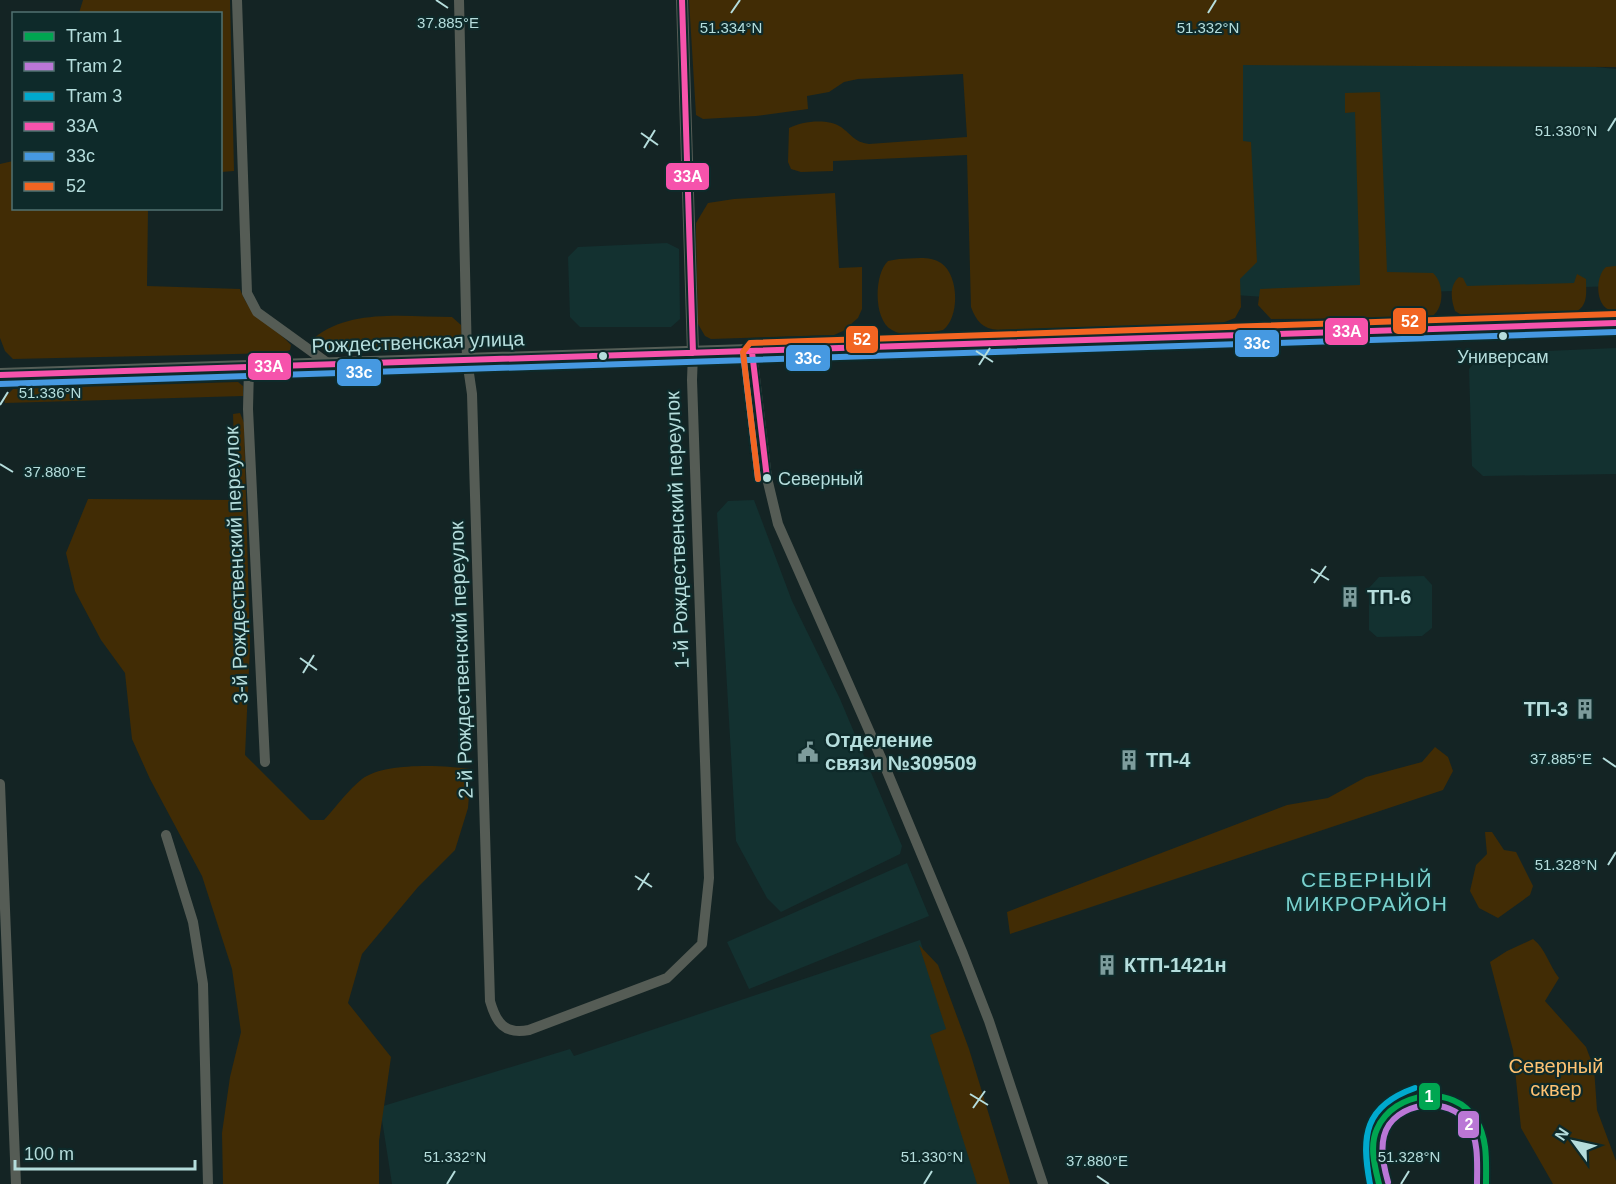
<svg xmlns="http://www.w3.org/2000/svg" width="1616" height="1184" font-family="Arial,sans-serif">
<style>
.built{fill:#133130}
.green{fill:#412c05}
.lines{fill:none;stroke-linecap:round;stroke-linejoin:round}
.minor{stroke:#555c55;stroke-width:10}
.tertiary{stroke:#555c55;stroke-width:12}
.secondary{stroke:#555e57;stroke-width:14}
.tram{stroke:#525c59;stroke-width:1.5}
.bus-1-casing{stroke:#0e2a2a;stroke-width:10}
.bus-2-casing{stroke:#0e2a2a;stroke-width:10}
.bus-3-casing{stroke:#0e2a2a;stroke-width:10}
.bus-1{stroke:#f653ac;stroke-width:6}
.bus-2{stroke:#4699e1;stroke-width:6}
.bus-3{stroke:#f26522;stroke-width:6}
.tram-1-casing{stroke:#0e2a2a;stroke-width:10}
.tram-2-casing{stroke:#0e2a2a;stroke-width:10}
.tram-3-casing{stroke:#0e2a2a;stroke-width:10}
.tram-1{stroke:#00a651;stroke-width:6}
.tram-2{stroke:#ba77d6;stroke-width:6}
.tram-3{stroke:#00a9ce;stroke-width:6}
.ticks{fill:none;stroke:#b5dddc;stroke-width:2}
.bus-dot{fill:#b5dddc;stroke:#0e2a2a;stroke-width:2}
.labels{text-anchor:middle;stroke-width:4.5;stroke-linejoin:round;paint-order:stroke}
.bus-label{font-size:18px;fill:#b5dddc;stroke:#0e2a2a}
.street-label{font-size:20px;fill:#b5dddc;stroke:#0e2a2a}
.poi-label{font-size:20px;font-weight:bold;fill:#b5dddc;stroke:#0e2a2a;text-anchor:start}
.park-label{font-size:20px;fill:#fec272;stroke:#0e2a2a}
.neighbourhood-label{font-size:21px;letter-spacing:1.5px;fill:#7ad1ce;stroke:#0e2a2a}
.ticks-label{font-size:15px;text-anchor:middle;fill:#b5dddc;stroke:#0e2a2a;stroke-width:4.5;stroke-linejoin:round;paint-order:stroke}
.line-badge{stroke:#0e2a2a;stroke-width:2}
.badge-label{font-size:16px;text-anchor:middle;font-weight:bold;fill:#fff}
</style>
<rect width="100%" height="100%" fill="#142424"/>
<path class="built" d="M 1226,57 L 1535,61 L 1616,69 L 1616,286 L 1265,297 L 1235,295 Z
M 667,243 L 679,249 L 680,319 L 671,327 L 580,327 L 570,317 L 568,257 L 578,247 Z
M 1616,348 L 1616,474 L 1483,476 L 1472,466 L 1469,369 L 1482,354 Z
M 754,500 L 792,601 L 840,699 L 902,846 L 900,854 L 781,912 L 767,898 L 736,841 L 717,513 L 728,501 Z
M 1424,576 L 1432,585 L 1432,628 L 1422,636 L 1377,637 L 1369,630 L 1369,588 L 1379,577 Z
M 907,863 L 929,916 L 749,989 L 727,942 Z
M 920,940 L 950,1031 L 979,1184 L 392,1184 L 380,1107 L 570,1049 L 574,1056 Z"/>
<path class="green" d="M 83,0 L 230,0 L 234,171 L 221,172 L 220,14 L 79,13 Z
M 689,0 L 1616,0 L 1616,67 L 1243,65 L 1243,141 L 1251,142 L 1257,262 L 1240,279 L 1241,307 L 1235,318 L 1222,323 L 998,330 C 983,329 976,321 971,307 L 967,155 L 833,161 L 833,171 L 801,172 L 791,169 L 788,162 L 789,128 C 802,121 828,118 841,127 C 852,135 854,142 869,144 L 967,137 L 963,74 L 858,79 L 844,82 L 829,92 L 807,96 L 808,109 L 756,116 L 703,119 L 696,115 Z
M 1380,92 L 1387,272 L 1433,273 C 1445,283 1445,313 1428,318 L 1271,319 L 1258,305 L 1260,289 L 1360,285 L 1355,112 L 1345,113 L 1345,93 Z
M 13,161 L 14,208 L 148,209 L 147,286 L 240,289 C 251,319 270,323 291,345 L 290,350 L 283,353 L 13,359 L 5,351 L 0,338 L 0,164 Z
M 835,193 L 839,268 L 862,267 L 862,309 L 858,318 L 843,331 L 834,335 L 711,339 L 705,336 L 698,324 L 696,233 L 696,223 L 708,203 L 734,199 Z
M 899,259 C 912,259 929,255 941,263 C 959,275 960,317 943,330 C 929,333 904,338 892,330 C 873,320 874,274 888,261 Z
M 1616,266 L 1616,311 C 1595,312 1594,277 1606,267 Z
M 1577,274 L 1586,279 C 1586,293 1589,307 1573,313 L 1465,317 L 1455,311 C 1451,299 1449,286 1459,277 L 1463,278 L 1467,286 L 1574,283 Z
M 452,317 L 461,325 L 462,340 L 454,348 L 332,352 L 316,347 L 314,338 C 350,308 408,317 452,317 Z
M 238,382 L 243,386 L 243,396 L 5,403 L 4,398 L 13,389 Z
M 240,413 L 244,423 L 250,646 L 245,755 L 310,820 L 324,820 C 336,807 348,790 362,779 C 384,762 444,765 471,769 L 468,808 L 455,850 L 418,887 L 362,954 L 348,1003 L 391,1057 L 379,1141 L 379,1184 L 223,1184 L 222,1133 L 230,1077 L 241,1032 L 232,969 L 202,876 L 150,779 L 132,739 L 125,673 L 101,640 L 75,591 L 66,553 L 88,499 L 236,500 L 233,414 Z
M 1435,747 L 1448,757 L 1453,771 L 1443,790 L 1010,934 L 1007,912 L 1287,805 L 1328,798 L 1366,777 L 1422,762 Z
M 1485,832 L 1492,832 L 1504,850 L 1516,852 L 1533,886 L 1530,895 L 1498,918 L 1479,908 L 1470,891 L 1476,865 L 1487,854 Z
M 1533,939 C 1545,948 1549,965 1559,978 L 1545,1001 L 1586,1047 L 1594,1068 L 1597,1110 L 1616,1161 L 1616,1184 L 1553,1184 L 1521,1128 L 1513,1050 L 1490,962 L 1507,951 Z
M 919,945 L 938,965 L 969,1049 L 1010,1184 L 977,1184 L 930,1035 L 946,1029 Z"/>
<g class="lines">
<path class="minor" d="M 237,0 L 247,293 L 257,312 L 329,364
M 459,0 L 467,360 L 472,394 L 490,1001 C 496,1022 504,1035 529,1030 L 667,978 L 702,944 L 709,878 L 692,380 L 693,353
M 752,352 L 767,478 L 778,524 L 886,769 L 963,954 L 989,1021 L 1043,1184
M 249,367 L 248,409 L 265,762
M 0,784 L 16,1184
M 166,835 L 193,922 L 203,984 L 208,1184"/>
<path class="tertiary" d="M 682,0 L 693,353"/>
<path class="secondary" d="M 0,375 L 1616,323"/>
<path class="tram" d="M 1375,1163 L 1385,1184
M 1481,1184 L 1486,1169"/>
<g class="bus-1-casing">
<path id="bus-1" d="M 682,0 L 693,353
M 752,352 L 767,478
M 0,375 L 1616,323"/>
</g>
<g class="bus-2-casing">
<path id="bus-2" d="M 743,353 L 758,479
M 0,384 L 1616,332"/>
</g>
<g class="bus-3-casing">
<path id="bus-3" d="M 758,479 L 743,352 L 750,343 L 1616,314"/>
</g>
<use href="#bus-1" class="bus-1"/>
<use href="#bus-2" class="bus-2"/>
<use href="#bus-3" class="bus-3"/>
<g class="tram-1-casing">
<path id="tram-1" d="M 1379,1184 C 1375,1167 1369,1146 1377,1129 C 1394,1091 1454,1083 1476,1120 C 1488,1139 1486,1163 1486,1184"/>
</g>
<g class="tram-2-casing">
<path id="tram-2" d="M 1388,1182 C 1384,1168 1380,1151 1384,1136 C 1393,1101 1451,1094 1469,1125 C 1479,1142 1477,1165 1477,1184"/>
</g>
<g class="tram-3-casing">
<path id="tram-3" d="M 1370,1184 C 1361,1136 1364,1106 1415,1088"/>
</g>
<use href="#tram-1" class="tram-1"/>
<use href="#tram-2" class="tram-2"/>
<use href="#tram-3" class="tram-3"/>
</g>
<path class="ticks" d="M 436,0 L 448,8M 731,13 L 740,0M 1208,13 L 1216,0M 1608,131 L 1616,118M 641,133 L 658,145M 644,148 L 655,130M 976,351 L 993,362M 979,365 L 990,348M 0,405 L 8,392M 0,464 L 13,472M 1311,569 L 1329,580M 1314,583 L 1326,566M 300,658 L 317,670M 303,673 L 314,655M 1603,758 L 1616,767M 1608,865 L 1616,852M 635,876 L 652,887M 638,890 L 649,873M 970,1094 L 988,1105M 973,1108 L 985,1091M 1097,1176 L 1109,1184M 447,1184 L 455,1171M 924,1184 L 932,1171M 1401,1184 L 1409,1171"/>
<defs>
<g id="building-bare" transform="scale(1.62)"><path d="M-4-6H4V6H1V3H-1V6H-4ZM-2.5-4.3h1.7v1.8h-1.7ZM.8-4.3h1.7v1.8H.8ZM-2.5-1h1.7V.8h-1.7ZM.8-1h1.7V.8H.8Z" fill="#7d9c9c" stroke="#0e2a2a" stroke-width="2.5" paint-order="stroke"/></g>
<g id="civic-bare" transform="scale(1.62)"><path d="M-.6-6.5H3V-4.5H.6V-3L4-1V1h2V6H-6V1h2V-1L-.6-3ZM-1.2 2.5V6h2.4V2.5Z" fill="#7d9c9c" stroke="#0e2a2a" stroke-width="2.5" paint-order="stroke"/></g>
</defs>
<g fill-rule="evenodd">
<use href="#building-bare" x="1350" y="597"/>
<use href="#building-bare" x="1585" y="709"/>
<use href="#civic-bare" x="808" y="752"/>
<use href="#building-bare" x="1129" y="760"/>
<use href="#building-bare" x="1107" y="965"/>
</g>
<g class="bus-dot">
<circle cx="1503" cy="336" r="5"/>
<circle cx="603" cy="356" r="5"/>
<circle cx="767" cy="478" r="5"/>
</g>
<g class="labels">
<g class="bus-label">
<text x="1503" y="363">Универсам</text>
<text x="778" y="485" text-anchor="start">Северный</text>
</g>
<g class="street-label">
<text transform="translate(418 342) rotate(-2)" y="7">Рождественская улица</text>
<text transform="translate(677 530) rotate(-92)" y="7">1-й Рождественский переулок</text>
<text transform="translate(236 565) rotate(-92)" y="7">3-й Рождественский переулок</text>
<text transform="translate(461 660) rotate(-92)" y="7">2-й Рождественский переулок</text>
</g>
<g class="poi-label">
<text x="1367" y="604">ТП-6</text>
<text x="1568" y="716" text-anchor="end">ТП-3</text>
<text x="825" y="747">Отделение<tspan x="825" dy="23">связи №309509</tspan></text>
<text x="1146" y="767">ТП-4</text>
<text x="1124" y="972">КТП-1421н</text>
</g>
<g class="park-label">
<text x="1556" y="1073">Северный<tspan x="1556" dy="23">сквер</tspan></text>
</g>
<g class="neighbourhood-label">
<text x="1367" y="887">СЕВЕРНЫЙ<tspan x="1367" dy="24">МИКРОРАЙОН</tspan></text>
</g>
</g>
<g class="ticks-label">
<text x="448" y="28">37.885°E</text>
<text x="731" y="33">51.334°N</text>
<text x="1208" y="33">51.332°N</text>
<text x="1566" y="136">51.330°N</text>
<text x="50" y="398">51.336°N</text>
<text x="55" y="477">37.880°E</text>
<text x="1561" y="764">37.885°E</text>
<text x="1566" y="870">51.328°N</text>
<text x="455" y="1162">51.332°N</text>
<text x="932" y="1162">51.330°N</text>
<text x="1409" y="1162">51.328°N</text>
<text x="1097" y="1166">37.880°E</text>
</g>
<g class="line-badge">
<rect x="665" y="162" width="45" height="29" rx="6" fill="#f653ac"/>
<rect x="1392" y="307" width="35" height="28" rx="6" fill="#f26522"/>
<rect x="1324" y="317" width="45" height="29" rx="6" fill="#f653ac"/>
<rect x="845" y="325" width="34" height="29" rx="6" fill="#f26522"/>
<rect x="1234" y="329" width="46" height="29" rx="6" fill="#4699e1"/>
<rect x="785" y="344" width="46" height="28" rx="6" fill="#4699e1"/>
<rect x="247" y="352" width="45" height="29" rx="6" fill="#f653ac"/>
<rect x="336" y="358" width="46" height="29" rx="6" fill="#4699e1"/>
<rect x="1418" y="1082" width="23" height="29" rx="6" fill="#00a651"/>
<rect x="1457" y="1110" width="23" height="29" rx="6" fill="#ba77d6"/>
</g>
<g class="badge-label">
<text x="688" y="182">33А</text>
<text x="1410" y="327">52</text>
<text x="1347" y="337">33А</text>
<text x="862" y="345">52</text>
<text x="1257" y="349">33с</text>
<text x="808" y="364">33с</text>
<text x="269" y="372">33А</text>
<text x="359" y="378">33с</text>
<text x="1429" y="1102">1</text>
<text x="1469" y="1130">2</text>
</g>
<rect x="12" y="12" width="210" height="198" fill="#0e2a2a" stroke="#517271" stroke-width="1.5"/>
<rect x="24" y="32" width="30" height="9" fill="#00a651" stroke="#517271" stroke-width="1.5"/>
<text x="66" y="42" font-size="18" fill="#b5dddc">Tram 1</text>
<rect x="24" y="62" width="30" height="9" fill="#ba77d6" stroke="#517271" stroke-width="1.5"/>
<text x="66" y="72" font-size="18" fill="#b5dddc">Tram 2</text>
<rect x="24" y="92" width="30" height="9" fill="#00a9ce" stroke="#517271" stroke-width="1.5"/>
<text x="66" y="102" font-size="18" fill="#b5dddc">Tram 3</text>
<rect x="24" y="122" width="30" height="9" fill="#f653ac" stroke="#517271" stroke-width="1.5"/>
<text x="66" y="132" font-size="18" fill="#b5dddc">33А</text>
<rect x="24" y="152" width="30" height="9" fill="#4699e1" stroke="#517271" stroke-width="1.5"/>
<text x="66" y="162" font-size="18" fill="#b5dddc">33с</text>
<rect x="24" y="182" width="30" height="9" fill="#f26522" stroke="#517271" stroke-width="1.5"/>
<text x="66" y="192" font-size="18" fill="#b5dddc">52</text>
<g transform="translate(1574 1142) rotate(303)" stroke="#0e2a2a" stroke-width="4.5" paint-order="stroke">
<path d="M0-4.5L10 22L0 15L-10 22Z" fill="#b5dddc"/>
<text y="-9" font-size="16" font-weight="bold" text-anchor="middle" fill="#b5dddc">N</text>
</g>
<path d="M15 1160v9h180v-9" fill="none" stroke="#b5dddc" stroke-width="3"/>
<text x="24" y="1160" font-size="18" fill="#b5dddc" stroke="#0e2a2a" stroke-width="4.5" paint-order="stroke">100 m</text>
</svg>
